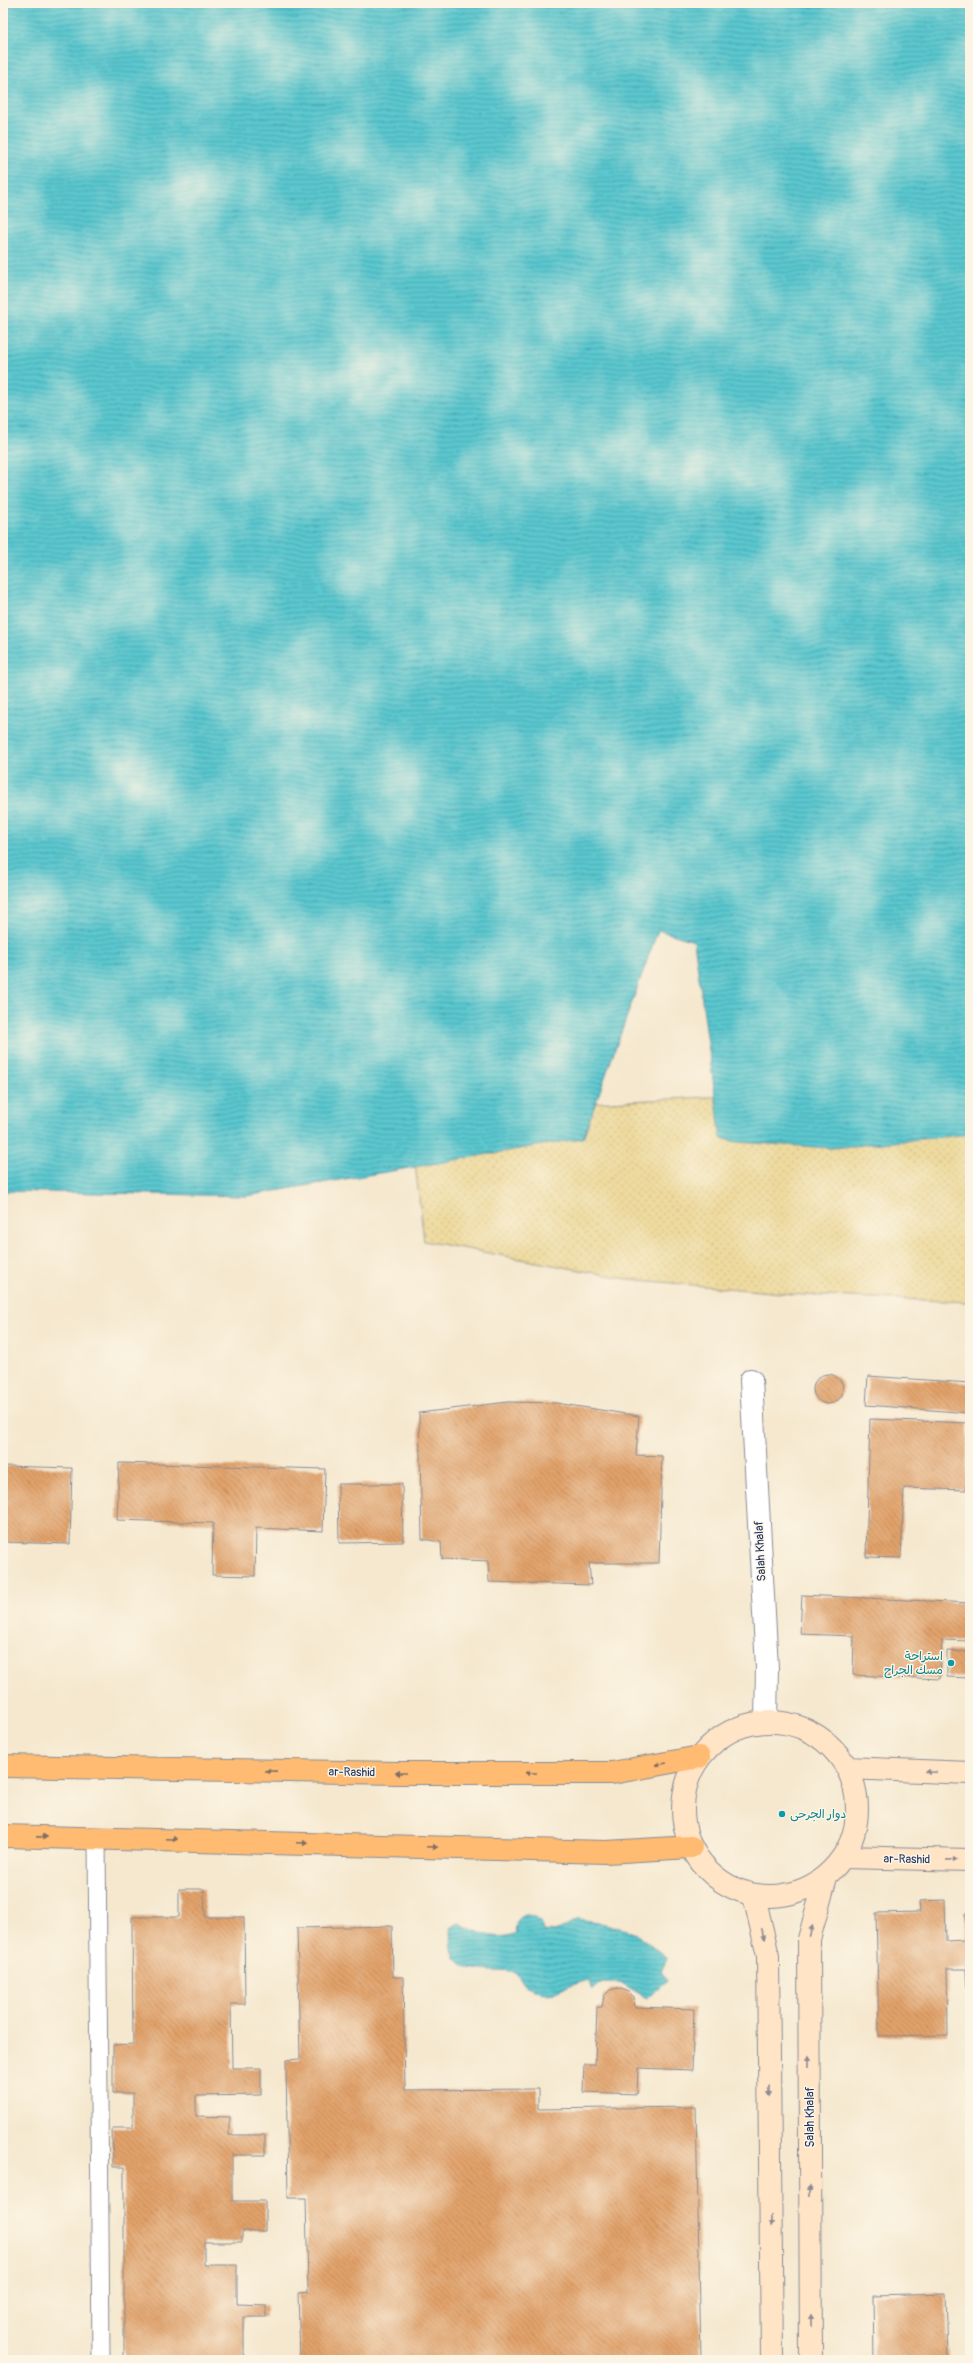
<svg xmlns="http://www.w3.org/2000/svg" width="973" height="2363" font-family="Pangolin,'Playpen Sans Arabic',sans-serif">
<style>
.sand{fill:url(#sand-dots);stroke:#84847e}
.water{fill:url(#water-rules);stroke:#3b7c96}
.building{fill:url(#building-back-hatch)}
.lines{fill:none;stroke-linecap:round;stroke-linejoin:round}
.lane-casing{stroke:#888c96;stroke-width:19}
.street-casing{stroke:#888c96;stroke-width:24}
.secondary-casing{stroke:#888c96;stroke-width:24}
.primary-casing{stroke:#888c96;stroke-width:24}
.lane{stroke:#fff;stroke-width:17}
.street{stroke:#fff;stroke-width:22}
.secondary{stroke:#ffe4c6;stroke-width:22}
.primary{stroke:#febb71;stroke-width:22}
.oneway{fill:#816e67}
.oneway2{fill:#8d8a92}
.culture-dot{fill:#0f9aa8;stroke:#fcf5e5;stroke-width:1.5}
.labels{text-anchor:middle;stroke-width:3;stroke-linejoin:round;paint-order:stroke}
.street-label{font-size:12px;fill:#1b2f5e;stroke:#fcf5e5}
.culture-label{font-size:12px;fill:#0d838f;stroke:#fcf5e5;text-anchor:end}
</style>
<defs>
<pattern id="sand-dots" width="8" height="8" patternUnits="userSpaceOnUse"><rect width="8" height="8" fill="#eeda9e"/><path d="M2 2h.1M6 6h.1" fill="none" stroke="#ccbb8a" stroke-width="1.8" stroke-linecap="round"/></pattern>
<pattern id="water-rules" width="6" height="5" patternUnits="userSpaceOnUse"><rect width="6" height="5" fill="#5bc8cf"/><path d="M0 2.5h6" fill="none" stroke="#4aa3ab"/></pattern>
<pattern id="building-back-hatch" width="6" height="6" patternUnits="userSpaceOnUse"><rect width="6" height="6" fill="#e2a26a"/><path d="M-1 5l2 2M0 0l6 6M5-1l2 2" fill="none" stroke="#b6845a"/></pattern>
</defs>
<rect width="100%" height="100%" fill="#fcf5e5"/>
<filter id="ink" filterUnits="userSpaceOnUse"><feTurbulence type="fractalNoise" baseFrequency=".025" numOctaves="2"/><feDisplacementMap in="SourceGraphic" scale="8" xChannelSelector="R" yChannelSelector="G"/><feConvolveMatrix kernelMatrix="1 2 1 2 8 2 1 2 1" color-interpolation-filters="sRGB"/></filter>
<filter id="wash" filterUnits="userSpaceOnUse"><feTurbulence type="fractalNoise" baseFrequency=".012" numOctaves="4" result="noise"/><feDisplacementMap in="SourceGraphic" scale="16" xChannelSelector="R" yChannelSelector="G"/><feGaussianBlur stdDeviation="0.9" result="paint"/><feColorMatrix in="noise" values="0 0 0 0 0 0 0 0 0 0 0 0 0 0 0 0 0 1.4 0 .05"/><feComposite in="paint" operator="in"/></filter>
<g filter="url(#wash)">
<rect width="100%" height="100%" fill="#f5e8cf"/>
<path class="sand" d="M 970,1084 L 970,1302 L 803,1295 L 628,1279 L 424,1241 L 409,1112 Z"/>
<path class="water" d="M 3,3 L 970,3 L 970,1134 L 832,1148 L 737,1142 L 721,1138 L 694,941 L 658,930 L 583,1138 L 246,1196 L 3,1191 Z
M 526,1915 C 536,1915 542,1920 543,1931 L 555,1932 L 578,1919 L 598,1922 L 634,1932 L 667,1958 L 661,1970 L 667,1981 L 647,1998 L 620,1982 L 602,1982 L 593,1990 L 589,1980 C 574,1983 563,1990 548,1995 L 525,1985 L 516,1973 C 495,1968 459,1977 452,1950 C 450,1943 453,1937 450,1928 L 459,1923 C 475,1932 498,1942 516,1933 C 514,1924 517,1918 526,1915 Z"/>
<g id="blocks">
<path class="building" d="M813 1389a15 15 0 1 1 30 0a15 15 0 1 1-30 0Z
M 868,1376 L 970,1383 L 970,1413 L 866,1405 Z
M 508,1402 L 556,1403 L 639,1416 L 636,1455 L 662,1456 L 659,1563 L 589,1563 L 591,1585 L 489,1582 L 488,1561 L 442,1559 L 441,1542 L 422,1539 L 419,1413 Z
M 870,1419 L 968,1423 L 966,1490 L 904,1488 L 901,1558 L 866,1557 Z
M 119,1463 L 325,1469 L 323,1531 L 256,1528 L 255,1576 L 212,1575 L 213,1523 L 117,1520 Z
M 3,1466 L 72,1468 L 70,1544 L 3,1542 Z
M 338,1484 L 402,1484 L 403,1542 L 339,1543 Z
M 802,1595 L 970,1603 L 970,1641 L 942,1640 L 940,1679 L 853,1675 L 854,1636 L 800,1634 Z
M 947,1651 L 970,1652 L 970,1678 L 947,1677 Z
M 179,1889 L 204,1889 L 205,1917 L 244,1917 L 245,2004 L 231,2004 L 232,2068 L 261,2068 L 261,2095 L 196,2096 L 196,2116 L 229,2117 L 229,2135 L 265,2135 L 265,2155 L 232,2155 L 232,2201 L 265,2201 L 265,2231 L 242,2231 L 242,2242 L 204,2242 L 204,2265 L 237,2265 L 237,2304 L 266,2305 L 266,2317 L 244,2317 L 244,2360 L 124,2360 L 124,2167 L 113,2167 L 112,2128 L 133,2128 L 133,2093 L 113,2093 L 113,2045 L 133,2044 L 132,1917 L 179,1917 Z
M 945,1900 L 946,1941 L 966,1940 L 965,1913 L 970,1913 L 970,1995 L 967,1995 L 966,1969 L 947,1969 L 948,2035 L 879,2036 L 876,1913 L 920,1912 L 919,1901 Z
M 392,1926 L 393,1977 L 403,1977 L 405,2090 L 538,2089 L 538,2109 L 696,2107 L 701,2360 L 300,2360 L 298,2293 L 308,2292 L 306,2198 L 288,2198 L 286,2060 L 300,2059 L 297,1928 Z
M 618,1988 L 627,1991 L 633,1997 L 635,2007 L 694,2009 L 692,2070 L 638,2068 L 637,2094 L 583,2092 L 584,2064 L 595,2064 L 597,2007 L 602,2007 L 604,1996 L 610,1990 Z
M 946,2293 L 948,2360 L 874,2360 L 873,2295 Z"/>
</g>
</g>
<g filter="url(#ink)">
<use href="#blocks" fill-opacity="0" stroke="#888c96" stroke-width="1"/>
<g class="lines">
<g class="lane-casing">
<path id="lane" d="M 97,1837 L 101,2360"/>
</g>
<g class="street-casing">
<path id="street" d="M 751,1380 L 767,1667 L 766,1722"/>
</g>
<g class="secondary-casing">
<path id="secondary" d="M683 1809a87 87 0 1 1 174 0a87 87 0 1 1-174 0Z
M 847,1768 L 970,1773
M 843,1857 L 970,1860
M 754,1896 L 768,1956 L 772,2360
M 811,2360 L 809,1939 L 826,1877"/>
</g>
<g class="primary-casing">
<path id="primary" d="M 3,1766 L 397,1773 L 612,1773 L 699,1757
M 3,1836 L 606,1852 L 691,1847"/>
</g>
<use href="#lane" class="lane"/>
<use href="#street" class="street"/>
<use href="#secondary" class="secondary"/>
<use href="#primary" class="primary"/>
</g>
<defs><path id="oneway-solid" d="M-6-.8H1V-3.2L6.5 0L1 3.2V.8H-6Z"/></defs>
<g class="oneway">
<use href="#oneway-solid" transform="translate(661 1764) rotate(170)"/>
<use href="#oneway-solid" transform="translate(271 1771) rotate(-179)"/>
<use href="#oneway-solid" transform="translate(401 1773) rotate(-180)"/>
<use href="#oneway-solid" transform="translate(531 1773) rotate(180)"/>
<use href="#oneway-solid" transform="translate(42 1837) rotate(1)"/>
<use href="#oneway-solid" transform="translate(172 1839) rotate(2)"/>
<use href="#oneway-solid" transform="translate(302 1843) rotate(2)"/>
<use href="#oneway-solid" transform="translate(432 1847) rotate(2)"/>
</g>
<g class="oneway2">
<use href="#oneway-solid" transform="translate(931 1772) rotate(-177)"/>
<use href="#oneway-solid" transform="translate(952 1860) rotate(1)"/>
<use href="#oneway-solid" transform="translate(811 1931) rotate(-74)"/>
<use href="#oneway-solid" transform="translate(763 1934) rotate(77)"/>
<use href="#oneway-solid" transform="translate(809 2061) rotate(-90)"/>
<use href="#oneway-solid" transform="translate(769 2091) rotate(89)"/>
<use href="#oneway-solid" transform="translate(810 2191) rotate(-90)"/>
<use href="#oneway-solid" transform="translate(771 2221) rotate(89)"/>
<use href="#oneway-solid" transform="translate(811 2321) rotate(-90)"/>
</g>
</g>
<g class="culture-dot">
<circle cx="951" cy="1663" r="4"/>
<circle cx="782" cy="1814" r="4"/>
</g>
<g class="labels">
<g class="street-label">
<text transform="translate(760 1551) rotate(-93)" y="4">Salah Khalaf</text>
<text transform="translate(352 1772) rotate(1)" y="4">ar-Rashid</text>
<text transform="translate(907 1859) rotate(1)" y="4">ar-Rashid</text>
<text transform="translate(810 2117) rotate(-90)" y="4">Salah Khalaf</text>
</g>
<g class="culture-label">
<text x="943" y="1660">استراحة<tspan x="943" dy="14">مسك الجراح</tspan></text>
<text x="790" y="1818" text-anchor="start">دوار الجرحى</text>
</g>
</g>
<rect width="973" height="2363" fill="none" stroke="#fcf5e5" stroke-width="16"/>
</svg>
